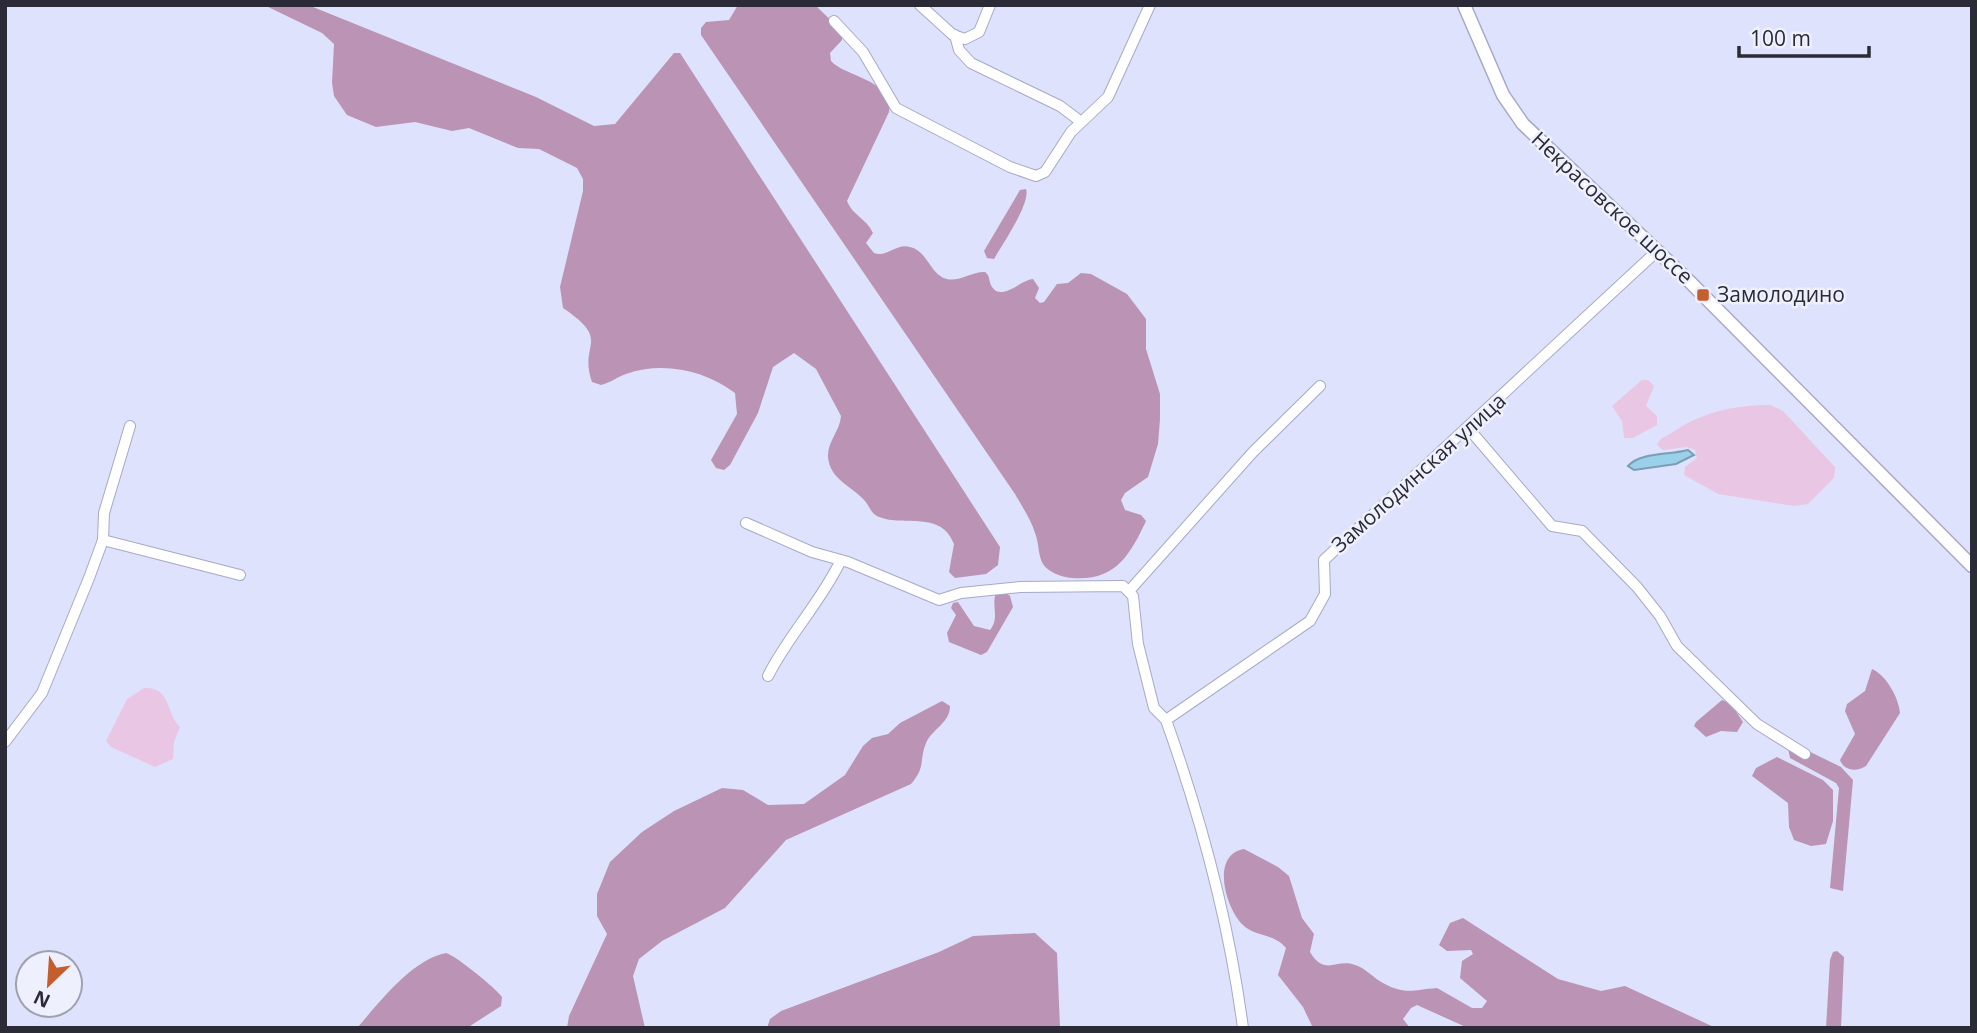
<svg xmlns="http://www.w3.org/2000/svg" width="1977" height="1033" font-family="'Open Sans',sans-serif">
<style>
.green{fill:#eac6e5}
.forest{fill:#ba93b5}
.water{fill:#9bd0eb;stroke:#799eb5;stroke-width:2}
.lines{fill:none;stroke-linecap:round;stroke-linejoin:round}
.minor-casing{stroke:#a6a9c8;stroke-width:12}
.tertiary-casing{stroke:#a6a9c8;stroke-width:15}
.minor{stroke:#fff;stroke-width:10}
.tertiary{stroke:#fff;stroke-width:12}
.poi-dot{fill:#c45e2d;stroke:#eff0fe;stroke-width:2.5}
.labels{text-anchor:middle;stroke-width:5;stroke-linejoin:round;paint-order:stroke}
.street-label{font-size:21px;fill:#2a2b37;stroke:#eff0fe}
.poi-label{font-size:21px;fill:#2a2b37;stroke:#eff0fe;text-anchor:start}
</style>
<rect width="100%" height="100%" fill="#dfe2fc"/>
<path class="green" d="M 1642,380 L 1648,380 L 1654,386 L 1646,406 L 1657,416 L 1657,425 L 1633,438 L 1624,438 L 1622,421 L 1612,406 Z
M 1770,405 L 1783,411 L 1835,467 L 1834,478 L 1808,504 L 1794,506 L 1718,494 L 1684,475 L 1685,467 L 1697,458 L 1695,450 L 1687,447 L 1663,450 L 1657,445 C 1661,436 1666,437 1673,432 C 1702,412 1735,405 1770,405 Z
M 144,688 C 171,686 166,714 180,727 L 174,742 L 173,759 L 155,767 L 111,747 L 106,741 L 127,699 Z"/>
<path class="forest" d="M 264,5 L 308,5 L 536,97 L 594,126 L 615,124 L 674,53 L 680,53 L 1000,547 L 998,565 L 986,574 L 955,578 L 949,572 L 954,544 C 941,510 905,527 879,517 C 871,514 870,507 865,501 C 852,486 830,480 828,457 C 827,442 840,431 841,416 L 816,369 L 794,353 L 773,367 L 758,413 L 730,465 L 724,470 L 716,468 L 711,460 L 737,414 L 735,393 C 705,370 662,361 626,374 C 617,377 610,383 601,385 L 592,382 C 578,342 613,342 563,308 L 560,287 L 583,191 L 583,179 L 577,168 L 539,149 L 518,148 L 469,128 L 452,131 L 415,122 L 376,127 L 347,115 L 334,96 L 332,83 L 334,44 L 322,33 Z
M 738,5 L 815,5 L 842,31 L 842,40 L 830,53 L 831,61 C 847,78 893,79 889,112 L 847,201 C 852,215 867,219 873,233 L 866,243 L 874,253 C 887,258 896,243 910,247 C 928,251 930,275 947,279 C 959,282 973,271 985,272 C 991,277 988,281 992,287 C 1002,302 1022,279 1033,279 L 1039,288 L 1035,298 L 1040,303 L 1044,302 L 1057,284 L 1068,283 L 1081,273 L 1091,274 L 1127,294 L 1146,319 L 1146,349 L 1160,394 L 1160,419 L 1158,444 L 1148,477 L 1125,493 L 1121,500 L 1125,510 L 1141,515 L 1146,521 C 1129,557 1115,581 1072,578 C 1062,577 1049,573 1043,564 C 1038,556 1039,542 1035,533 C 1031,519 1022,507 1015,494 L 701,35 L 701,28 L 706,22 L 729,20 Z
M 1026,189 C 1031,203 1002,245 994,259 L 987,258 L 984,251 L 1020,190 Z
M 1005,592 L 1010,596 L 1013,607 L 987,652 L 981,655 L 949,642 L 947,633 L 956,615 L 951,608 L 953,603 L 958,602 L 974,626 L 990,630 C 1000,618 991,606 996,593 Z
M 1872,669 C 1886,675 1899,698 1900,713 L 1866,766 C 1857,772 1844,771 1840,760 L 1855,734 L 1845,711 L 1847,704 L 1865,691 Z
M 1722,700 L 1731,704 L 1743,722 L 1737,732 L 1721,731 L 1706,737 L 1694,726 L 1696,722 Z
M 942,701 L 950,706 C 950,723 932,729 926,743 C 919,760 926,767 911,784 L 786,840 L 725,908 L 662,941 L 639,959 L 633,976 L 645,1028 L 567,1028 L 569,1016 L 607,934 L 597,916 L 597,894 L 610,862 L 642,832 L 674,811 L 722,788 L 743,790 L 768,805 L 804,804 L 845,775 L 863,746 L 872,738 L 888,734 L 900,723 Z
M 1796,745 L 1841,767 L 1853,780 L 1843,891 L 1830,888 L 1839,788 L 1836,783 L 1790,758 L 1788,748 Z
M 1777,757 L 1823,780 L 1833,790 L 1833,821 L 1826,844 L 1811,846 L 1794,840 L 1789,827 L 1788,803 L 1752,776 L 1756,768 Z
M 1244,849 L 1278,867 L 1289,876 L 1302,918 L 1314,934 L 1310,952 C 1325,977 1336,958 1355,965 C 1363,967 1371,975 1378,980 C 1404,996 1411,990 1437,988 L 1472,1008 L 1482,1008 L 1487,1001 L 1460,978 L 1462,961 L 1473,954 L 1471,950 L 1447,951 L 1439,945 L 1450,923 L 1463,918 L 1558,979 L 1601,991 L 1625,986 L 1716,1028 L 1468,1028 L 1417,1005 L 1411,1008 L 1403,1019 L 1410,1028 L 1313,1028 L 1303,1007 L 1278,975 L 1286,948 C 1274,933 1254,937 1242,924 C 1226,908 1210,855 1244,849 Z
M 1035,933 L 1057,953 L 1060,1028 L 767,1028 L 770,1019 L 781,1011 L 939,952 L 973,936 Z
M 1837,951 L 1844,957 L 1841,1028 L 1826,1028 L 1830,960 L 1833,952 Z
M 446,953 C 455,955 497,989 502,997 L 501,1006 L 467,1028 L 357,1028 C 380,1002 411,960 446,953 Z"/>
<path class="water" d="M 1688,450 L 1694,455 L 1676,464 L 1634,470 L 1628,466 C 1640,452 1670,455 1688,450 Z"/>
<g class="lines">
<g class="minor-casing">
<path id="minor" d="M 920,5 L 953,35 L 965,39 L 979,32 L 990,5
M 834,21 L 863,52 L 896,108 L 1010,167 L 1036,176 L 1045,172 L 1071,132 L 1108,97 L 1150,5
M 955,35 L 959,50 L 971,63 L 1060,106 L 1080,121
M 1469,429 L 1552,526 L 1582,531 L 1637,587 L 1660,616 L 1677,646 L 1757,724 L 1805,754
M 746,523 L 812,552 L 848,562 L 939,600 L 961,593 L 1020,587 L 1123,586 L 1133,596 L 1138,644 L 1154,708 L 1166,720
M 103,540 L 240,575
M 1130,590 L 1253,452 L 1320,386
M 768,676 C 788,636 820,603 840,562
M 5,742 L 42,693 L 89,578 L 103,540 L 104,513 L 130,426
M 1243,1028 C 1229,922 1202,821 1166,720 L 1310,621 L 1325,594 L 1324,560 L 1657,251"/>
</g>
<g class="tertiary-casing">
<path id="tertiary" d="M 1464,5 L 1503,95 L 1523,124 L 1690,282 L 1972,566"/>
</g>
<use href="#minor" class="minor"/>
<use href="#tertiary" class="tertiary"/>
</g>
<rect class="poi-dot" x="1696" y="288" width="14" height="14" rx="3.5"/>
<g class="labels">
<g class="street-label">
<text transform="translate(1612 208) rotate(43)" y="7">Некрасовское шоссе</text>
<text transform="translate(1419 473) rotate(-42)" y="7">Замолодинская улица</text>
</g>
<g class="poi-label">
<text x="1717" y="302">Замолодино</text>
</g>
</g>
<rect width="1977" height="1033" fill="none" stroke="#2a2b37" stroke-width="14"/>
<g transform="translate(49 984) rotate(205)"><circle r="33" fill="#eff0fe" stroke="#a0a1ae" stroke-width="2"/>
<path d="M0-5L12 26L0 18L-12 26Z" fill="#c45e2d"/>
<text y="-10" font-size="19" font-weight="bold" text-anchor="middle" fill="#2a2b37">N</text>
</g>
<path d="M1739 46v10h130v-10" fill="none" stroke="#2a2b37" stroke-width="3.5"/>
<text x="1750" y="46" font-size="21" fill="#2a2b37" stroke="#eff0fe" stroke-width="5" paint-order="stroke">100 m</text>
</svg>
